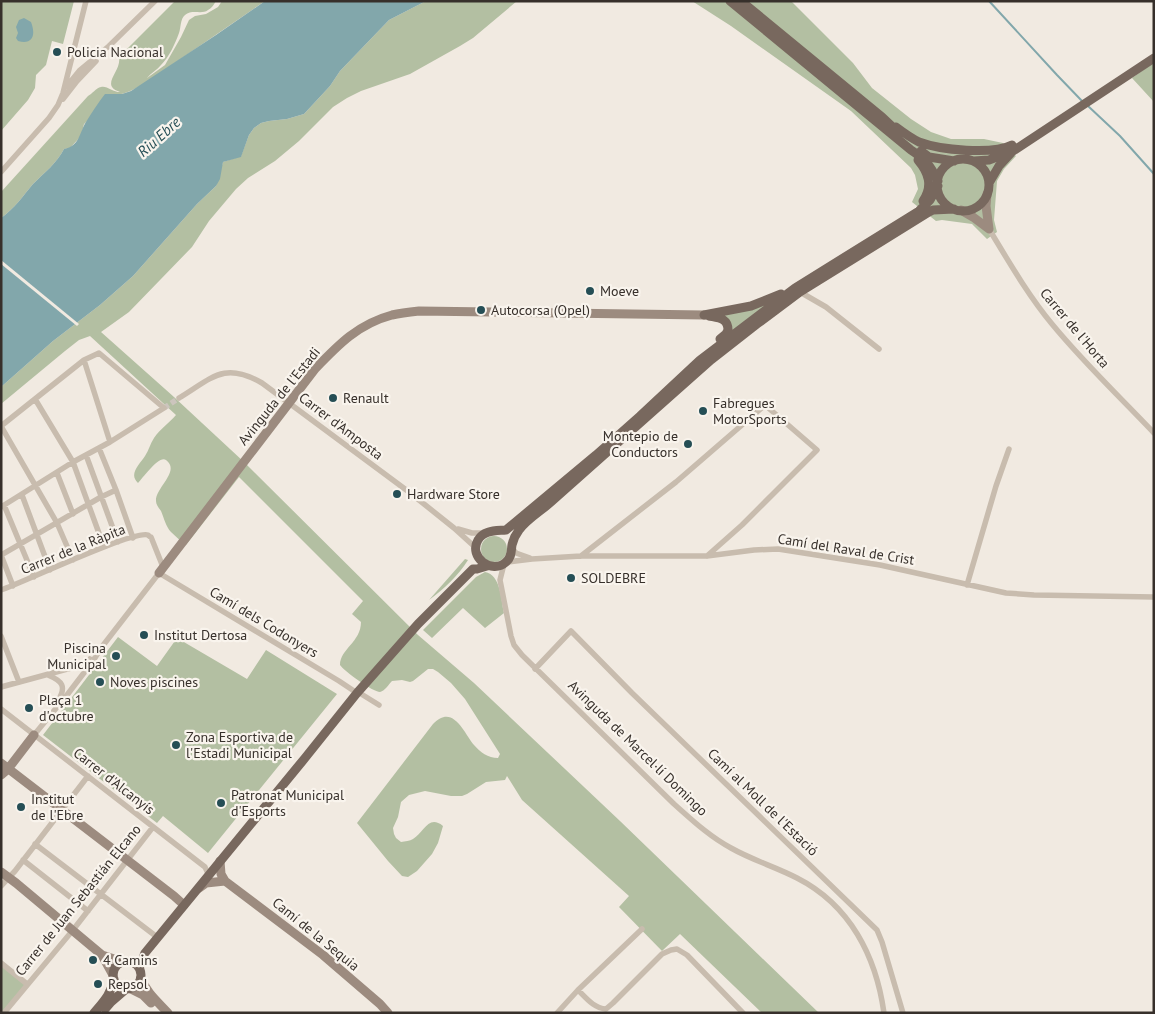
<svg xmlns="http://www.w3.org/2000/svg" width="1155" height="1014" font-family="'PT Sans',sans-serif">
<style>
.green{fill:#b3bfa2}
.water{fill:#82a7ab}
.pier{fill:#f1eae1}
.lines{fill:none;stroke-linecap:round;stroke-linejoin:round}
.stream{stroke:#82a7ab;stroke-width:2}
.street-tunnel{stroke:#ccc5bd;stroke-width:5.5;stroke-dasharray:5.5 3;stroke-linecap:butt}
.street{stroke:#c8bcae;stroke-width:5.5}
.secondary{stroke:#9c8b7f;stroke-width:9}
.primary{stroke:#78685e;stroke-width:9}
.poi-dot{fill:#254e55;stroke:#f9f4ed;stroke-width:2}
.labels{text-anchor:middle;stroke-width:4.5;stroke-linejoin:round;paint-order:stroke}
.poi-label{font-size:14px;fill:#37302b;stroke:#f9f4ed;text-anchor:start}
.street-label{font-size:14px;fill:#37302b;stroke:#f9f4ed}
.water-label{font-size:15px;font-style:italic;fill:#254e55;stroke:#f9f4ed}
</style>
<rect width="100%" height="100%" fill="#f1eae1"/>
<path class="green" d="M 1,1 L 74,1 L 63,44 L 52,41 L 46,65 L 36,75 L 35,88 L 28,100 L 1,131 Z
M 175,1 L 216,1 C 214,4 212,8 208,10 C 202,15 192,9 185,15 C 180,19 181,28 179,33 C 175,44 169,57 161,65 C 157,70 151,73 147,78 L 165,65 L 181,37 L 189,20 L 195,16 L 206,14 L 218,7 L 222,1 L 265,1 L 147,82 C 136,88 127,94 115,95 L 84,124 L 81,136 L 70,148 L 64,149 C 57,163 44,173 33,184 C 23,196 14,209 1,218 L 1,192 L 88,96 C 92,94 96,88 101,87 C 106,85 113,92 120,92 C 99,85 122,72 119,57 Z
M 426,1 L 517,1 L 473,38 L 460,46 L 410,74 L 361,91 L 347,98 L 333,107 L 299,141 L 275,161 L 248,178 L 236,189 L 209,221 L 192,247 L 129,312 L 101,332 L 174,397 L 244,462 L 418,635 L 474,683 L 620,821 L 819,1013 L 762,1013 L 680,934 L 662,951 L 619,907 L 629,896 L 522,800 L 507,776 L 505,780 L 486,782 L 467,794 L 462,796 L 451,796 L 425,791 L 409,795 L 401,802 L 398,817 L 393,828 L 394,834 L 396,838 L 401,842 C 405,841 410,841 413,839 C 424,833 428,814 443,826 L 438,843 L 432,854 L 417,871 L 408,877 L 402,876 L 388,861 L 357,823 L 433,724 C 453,703 464,733 474,745 C 480,752 488,758 498,758 L 500,754 L 465,699 L 451,683 L 438,672 L 433,669 L 428,669 L 413,681 L 410,682 L 402,680 L 392,681 C 389,684 385,691 380,692 C 373,692 344,671 340,665 C 340,649 361,642 361,622 L 352,614 L 363,601 L 239,477 L 186,545 C 181,541 176,537 171,532 C 166,527 164,518 161,511 C 159,508 156,505 156,501 C 155,488 181,471 166,460 C 159,455 143,478 138,483 C 128,474 140,464 145,456 C 149,450 150,444 154,438 C 160,429 169,423 176,415 L 90,336 L 79,340 L 65,351 L 1,404 L 1,387 L 53,341 L 100,305 L 133,276 L 197,204 L 216,186 L 223,162 L 241,156 L 249,135 L 254,128 L 261,123 L 269,121 L 287,119 L 304,114 L 330,86 L 340,71 L 389,20 Z
M 692,1 L 791,1 L 853,63 L 872,88 L 911,119 L 931,132 L 951,139 L 984,139 L 1003,143 L 1016,156 L 1004,169 L 997,181 L 994,220 L 997,232 L 987,239 L 972,224 L 942,220 L 936,221 L 912,202 L 918,189 L 915,175 L 911,168 L 851,111 L 731,26 Z
M 1154,62 L 1154,102 L 1132,78 Z
M 777,299 L 728,335 L 720,314 Z
M481 549a13 13 0 1 1 26 0a13 13 0 1 1-26 0Z
M 465,559 L 468,560 C 459,575 444,589 429,600 Z
M 485,572 C 501,575 501,600 504,613 L 485,628 L 463,608 L 432,638 L 423,630 L 476,577 Z
M 118,637 L 157,666 L 177,638 L 247,679 L 266,650 L 337,694 L 208,853 L 163,816 L 157,823 L 43,735 Z
M 1,963 L 27,984 L 1,1013 Z"/>
<path class="water" d="M 265,1 L 426,1 L 389,20 L 340,71 L 330,86 L 304,114 L 287,119 L 269,121 L 261,123 L 254,128 L 249,135 L 241,157 L 223,162 L 220,179 L 216,186 L 197,204 L 133,276 L 100,305 L 53,341 L 1,387 L 1,218 C 14,209 23,196 33,184 C 44,173 57,163 64,149 C 80,146 79,133 86,122 C 92,112 98,103 105,94 L 122,94 L 131,91 L 216,35 Z
M 24,18 L 31,22 C 36,35 33,45 18,41 L 16,38 L 18,33 L 16,27 L 19,20 Z"/>
<path class="pier" d="M 1,260 L 79,324 L 77,326 L 1,264 Z"/>
<g class="lines">
<path class="stream" d="M 989,1 L 1057,75 L 1082,101
M 1088,106 L 1120,136 L 1154,174"/>
<path class="street-tunnel" d="M 164,408 L 179,398"/>
<path class="street" d="M 67,86 L 80,70 L 109,46 L 155,1
M 63,99 L 77,81 L 96,61
M 1,172 L 49,118 L 58,105 L 63,93 L 86,1
M 989,229 C 1009,262 1028,295 1052,324 C 1084,363 1120,397 1154,433
M 800,292 L 826,307 L 879,349
M 84,360 L 110,442
M 179,398 C 212,378 224,361 262,383 L 409,492 L 454,528 L 476,548
M 35,399 L 73,462 L 104,547
M 1,426 L 84,360 L 99,353 L 164,408 L 110,442 L 73,462 L 1,507
M 1,426 L 57,523 L 73,560
M 99,448 L 116,490 L 133,538
M 86,455 L 118,542
M 57,473 L 73,514
M 22,495 L 50,570
M 4,505 L 34,577
M 458,529 L 472,533 L 484,533
M 512,548 L 516,553 L 530,558
M 1,555 L 101,497 L 116,490
M 1,555 L 13,586
M 581,556 L 676,482 L 765,405 L 817,450 L 742,525 L 707,556
M 507,562 L 532,559 L 581,556 L 707,556 L 754,550 L 778,549 L 880,565 L 1006,593 L 1034,595 L 1154,597
M 504,564 L 500,580 L 511,636 L 514,645 L 522,655 L 674,804 C 692,820 710,837 731,848 C 752,860 776,867 797,878 C 850,905 876,956 884,1013
M 967,585 L 996,486 L 1009,449
M 1,590 C 24,582 133,530 148,535 C 149,536 150,537 151,537 L 163,567
M 1,636 L 19,682
M 535,669 L 571,631 L 632,693 L 877,930 L 882,942 L 903,1013
M 48,675 C 62,681 67,686 58,701
M 1,687 L 82,665 L 88,662 L 90,659
M 358,692 L 379,705
M 1,709 L 205,867 L 209,876
M 34,735 L 67,695 L 93,661 L 101,648 L 159,573 L 339,681 L 357,693
M 35,844 L 157,937
M 23,860 L 88,911
M 1,886 L 15,871 L 88,776
M 1,963 L 27,984
M 578,990 C 587,999 594,1008 606,1009 L 613,1003 L 662,954 L 671,950 L 677,949 L 687,955 L 743,1013
M 4,1013 L 73,930 L 153,827
M 557,1013 L 578,990 L 642,929"/>
<path class="secondary" d="M 987,194 L 986,206 L 989,229
M 961,210 L 973,217 L 989,229
M 159,573 L 315,369 C 338,345 358,324 392,315 C 401,313 410,312 419,311 L 704,315
M 1,763 L 174,896 L 184,905
M 1,775 L 8,769 L 34,735
M 220,861 L 221,874 L 225,881 L 323,955 L 380,1004 L 388,1013
M 1,872 L 16,883 L 102,955 L 113,975
M 199,888 L 206,883 L 225,881
M 102,955 L 123,962
M 141,978 C 146,992 158,1002 168,1013
M 131,989 L 143,995 L 151,1003"/>
<path class="primary" d="M 730,1 L 911,150 C 926,160 930,165 938,181
M 741,1 L 882,117 L 899,133
M 896,127 C 904,133 911,138 919,142 C 940,150 993,155 1012,145
M 921,151 L 929,157 L 954,161
M937 185a26 26 0 1 1 52 0a26 26 0 1 1-52 0Z
M 918,160 C 929,173 933,186 923,201
M 974,161 L 989,160 L 1013,151 L 1154,58
M 989,183 L 999,166 L 1011,153
M 938,186 L 930,200 L 919,211 L 795,288 L 700,360 L 640,416 L 596,455 L 506,530 C 495,531 484,530 478,540 C 468,557 492,575 506,562 C 512,557 511,551 512,545 C 513,540 516,534 519,530 C 527,519 541,511 551,502 L 711,360 L 757,324 L 800,292 L 929,212 L 933,210 L 954,209
M 704,315 L 751,306 L 781,294
M 709,316 C 719,318 728,318 728,330 L 726,334 L 720,339
M113 975a14 14 0 1 1 28 0a14 14 0 1 1-28 0Z
M 139,968 L 145,953 L 305,758 L 357,693 L 418,624 L 473,569 L 477,569 L 487,566
M 105,1009 L 111,1002 L 126,989
M 94,1013 C 104,1001 111,994 114,979"/>
</g>
<g class="poi-dot">
<circle cx="57" cy="52" r="5"/>
<circle cx="590" cy="291" r="5"/>
<circle cx="481" cy="310" r="5"/>
<circle cx="333" cy="398" r="5"/>
<circle cx="703" cy="411" r="5"/>
<circle cx="688" cy="444" r="5"/>
<circle cx="397" cy="494" r="5"/>
<circle cx="571" cy="578" r="5"/>
<circle cx="144" cy="635" r="5"/>
<circle cx="116" cy="656" r="5"/>
<circle cx="100" cy="682" r="5"/>
<circle cx="29" cy="708" r="5"/>
<circle cx="176" cy="745" r="5"/>
<circle cx="221" cy="803" r="5"/>
<circle cx="21" cy="807" r="5"/>
<circle cx="93" cy="960" r="5"/>
<circle cx="98" cy="984" r="5"/>
</g>
<g class="labels">
<g class="poi-label">
<text x="67" y="57">Policia Nacional</text>
<text x="600" y="296">Moeve</text>
<text x="491" y="315">Autocorsa (Opel)</text>
<text x="343" y="403">Renault</text>
<text x="713" y="408">Fabregues<tspan x="713" dy="16">MotorSports</tspan></text>
<text x="678" y="441" text-anchor="end">Montepio de<tspan x="678" dy="16">Conductors</tspan></text>
<text x="407" y="499">Hardware Store</text>
<text x="581" y="583">SOLDEBRE</text>
<text x="154" y="640">Institut Dertosa</text>
<text x="106" y="653" text-anchor="end">Piscina<tspan x="106" dy="16">Municipal</tspan></text>
<text x="110" y="687">Noves piscines</text>
<text x="39" y="705">Plaça 1<tspan x="39" dy="16">d'octubre</tspan></text>
<text x="186" y="742">Zona Esportiva de<tspan x="186" dy="16">l'Estadi Municipal</tspan></text>
<text x="231" y="800">Patronat Municipal<tspan x="231" dy="16">d'Esports</tspan></text>
<text x="31" y="804">Institut<tspan x="31" dy="16">de l'Ebre</tspan></text>
<text x="103" y="965">4 Camins</text>
<text x="108" y="989">Repsol</text>
</g>
<g class="street-label">
<text transform="translate(1075 328) rotate(50)" y="5">Carrer de l'Horta</text>
<text transform="translate(279 396) rotate(-51)" y="5">Avinguda de l'Estadi</text>
<text transform="translate(341 426) rotate(37)" y="5">Carrer d'Amposta</text>
<text transform="translate(73 549) rotate(-22)" y="5">Carrer de la Ràpita</text>
<text transform="translate(846 549) rotate(9)" y="5">Camí del Raval de Crist</text>
<text transform="translate(264 622) rotate(31)" y="5">Camí dels Codonyers</text>
<text transform="translate(638 748) rotate(44)" y="5">Avinguda de Marcel·lí Domingo</text>
<text transform="translate(114 781) rotate(38)" y="5">Carrer d'Alcanyís</text>
<text transform="translate(763 802) rotate(44)" y="5">Camí al Moll de l'Estació</text>
<text transform="translate(78 900) rotate(-51)" y="5">Carrer de Juan Sebastián Elcano</text>
<text transform="translate(316 934) rotate(39)" y="5">Camí de la Sequia</text>
</g>
<g class="water-label">
<text transform="translate(159 137) rotate(-42)" y="5">Riu Ebre</text>
</g>
</g>
<rect width="1155" height="1014" fill="none" stroke="#37302b" stroke-width="5"/>
</svg>
